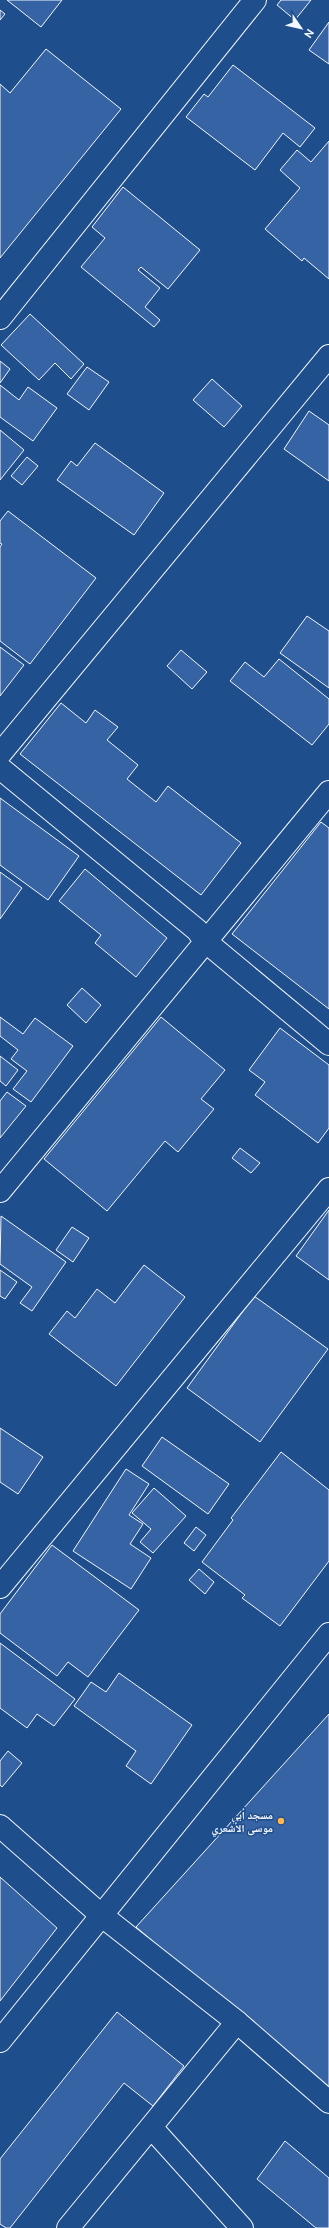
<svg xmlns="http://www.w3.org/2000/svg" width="329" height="2228" font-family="Ubuntu,'Noto Naskh Arabic',sans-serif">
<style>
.building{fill:#3563a3;stroke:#f2f6ff}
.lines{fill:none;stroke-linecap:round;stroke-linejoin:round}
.minor-casing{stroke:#f2f6ff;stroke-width:24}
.tertiary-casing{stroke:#f2f6ff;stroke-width:24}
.minor{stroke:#1f4e8c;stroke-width:22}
.tertiary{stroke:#1f4e8c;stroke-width:22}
.poi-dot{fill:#ffb74d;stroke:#1f4e8c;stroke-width:1.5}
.labels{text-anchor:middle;stroke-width:3;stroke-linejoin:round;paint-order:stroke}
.poi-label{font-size:11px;font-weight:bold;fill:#f2f6ff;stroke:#1f4e8c;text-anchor:end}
</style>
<rect width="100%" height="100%" fill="#1f4e8c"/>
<path class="building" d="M 7,0 L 62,0 L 41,27 Z
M 281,0 L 311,0 L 295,20 L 277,5 Z
M 0,10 L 5,14 L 0,20 Z
M 329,22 L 329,64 L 309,50 Z
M 46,49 L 121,109 L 0,258 L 0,84 L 10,93 Z
M 233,65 L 315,128 L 300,147 L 283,133 L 255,170 L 186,117 L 204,94 L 208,97 Z
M 329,141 L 329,279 L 304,258 L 302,261 L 265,229 L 300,188 L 280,170 L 297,150 L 311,162 Z
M 123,187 L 200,250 L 168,289 L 141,267 L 138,270 L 160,288 L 145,307 L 160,320 L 154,327 L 81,267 L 105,238 L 92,227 Z
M 30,314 L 84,364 L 71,379 L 55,363 L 39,380 L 1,345 Z
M 0,361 L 10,369 L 0,383 Z
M 87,367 L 109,382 L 89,410 L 67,394 Z
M 212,379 L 242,406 L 224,427 L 193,400 Z
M 0,385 L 19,400 L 28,387 L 57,408 L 33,441 L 0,417 Z
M 309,411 L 329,425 L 329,481 L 284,449 Z
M 0,430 L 24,450 L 0,480 Z
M 95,443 L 164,493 L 134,535 L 57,480 L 71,461 L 77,466 Z
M 27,457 L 38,466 L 22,485 L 11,476 Z
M 8,511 L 96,578 L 30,664 L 0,641 L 0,547 L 2,544 L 0,543 L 0,521 Z
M 307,616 L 329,631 L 329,688 L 280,653 Z
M 0,647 L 24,665 L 0,696 Z
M 181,650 L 207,672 L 192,689 L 167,666 Z
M 279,659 L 329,699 L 329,724 L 312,745 L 230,681 L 245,662 L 264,677 Z
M 61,703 L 86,723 L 95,710 L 118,727 L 107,740 L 138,765 L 127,779 L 156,802 L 168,786 L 241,843 L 201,895 L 20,754 Z
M 0,798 L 79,856 L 48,900 L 0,865 Z
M 321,822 L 329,828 L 329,1009 L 232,934 Z
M 85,869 L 167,938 L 136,977 L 95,943 L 101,935 L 59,901 Z
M 0,872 L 22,888 L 0,919 Z
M 82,988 L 101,1005 L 86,1023 L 67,1005 Z
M 0,1017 L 23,1034 L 35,1018 L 73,1046 L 31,1102 L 13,1089 L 27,1071 L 11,1059 L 18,1050 L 0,1036 Z
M 161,1017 L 225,1070 L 201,1099 L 214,1109 L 178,1152 L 165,1141 L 107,1211 L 44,1159 Z
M 280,1028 L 329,1065 L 329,1128 L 318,1143 L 255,1095 L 265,1082 L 249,1070 Z
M 0,1056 L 18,1070 L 6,1086 L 0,1081 Z
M 7,1092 L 26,1106 L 0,1138 L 0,1101 Z
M 240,1148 L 260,1163 L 251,1173 L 232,1158 Z
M 329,1210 L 329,1280 L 296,1256 Z
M 1,1216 L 66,1262 L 32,1311 L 20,1303 L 32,1287 L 0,1264 Z
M 72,1227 L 89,1238 L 73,1262 L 56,1250 Z
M 144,1265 L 185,1297 L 116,1386 L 49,1334 L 67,1311 L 75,1318 L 97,1289 L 115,1303 Z
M 0,1270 L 17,1282 L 5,1299 L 0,1296 Z
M 254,1296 L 328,1349 L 260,1442 L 187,1388 Z
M 0,1428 L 43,1457 L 18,1494 L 0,1482 Z
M 162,1437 L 229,1484 L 208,1514 L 142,1466 Z
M 281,1452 L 329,1490 L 329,1561 L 280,1626 L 242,1598 L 245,1595 L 202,1562 L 233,1520 L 231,1518 Z
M 126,1469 L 149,1484 L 129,1515 L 143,1524 L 130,1544 L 151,1558 L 131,1589 L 73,1551 Z
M 154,1488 L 186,1516 L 153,1553 L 140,1542 L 151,1529 L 132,1513 Z
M 196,1527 L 206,1535 L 194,1551 L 184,1543 Z
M 52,1545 L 139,1610 L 88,1677 L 68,1662 L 57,1676 L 0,1633 L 0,1614 Z
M 199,1569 L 214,1582 L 205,1594 L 189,1580 Z
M 0,1643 L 75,1699 L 54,1726 L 37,1714 L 27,1728 L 0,1708 Z
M 119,1673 L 192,1725 L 151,1784 L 126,1766 L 136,1751 L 74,1706 L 91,1682 L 106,1692 Z
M 329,1714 L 329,2090 L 136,1927 Z
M 8,1751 L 22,1763 L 2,1787 L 0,1785 L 0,1761 Z
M 0,1877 L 57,1928 L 0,2001 Z
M 117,2012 L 184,2066 L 153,2106 L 124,2083 L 10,2228 L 6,2228 L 0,2224 L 0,2159 Z
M 285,2141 L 329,2178 L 329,2228 L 316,2228 L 257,2179 Z"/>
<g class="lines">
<g class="minor-casing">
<path id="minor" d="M 0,318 L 255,0
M 0,754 L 329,356
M 0,768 L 197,930 L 205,941 L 329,1044
M 0,1191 L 329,792
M 0,1587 L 329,1189
M 0,2041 L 329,1634
M 151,2127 L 242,2228
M 68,2228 L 237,2022"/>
</g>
<g class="tertiary-casing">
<path id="tertiary" d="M 0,1826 L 101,1915 L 237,2022 L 329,2102"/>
</g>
<use href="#minor" class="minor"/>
<use href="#tertiary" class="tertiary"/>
</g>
<circle class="poi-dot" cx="281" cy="1821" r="4"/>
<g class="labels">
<g class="poi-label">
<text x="273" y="1819">مسجد أبي<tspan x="273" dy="13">موسى الأشعري</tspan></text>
</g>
</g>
<g transform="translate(301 28) rotate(124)" stroke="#1f4e8c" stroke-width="3" paint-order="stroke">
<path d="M0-3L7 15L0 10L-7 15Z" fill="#f2f6ff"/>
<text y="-6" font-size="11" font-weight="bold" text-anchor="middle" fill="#f2f6ff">N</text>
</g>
</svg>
